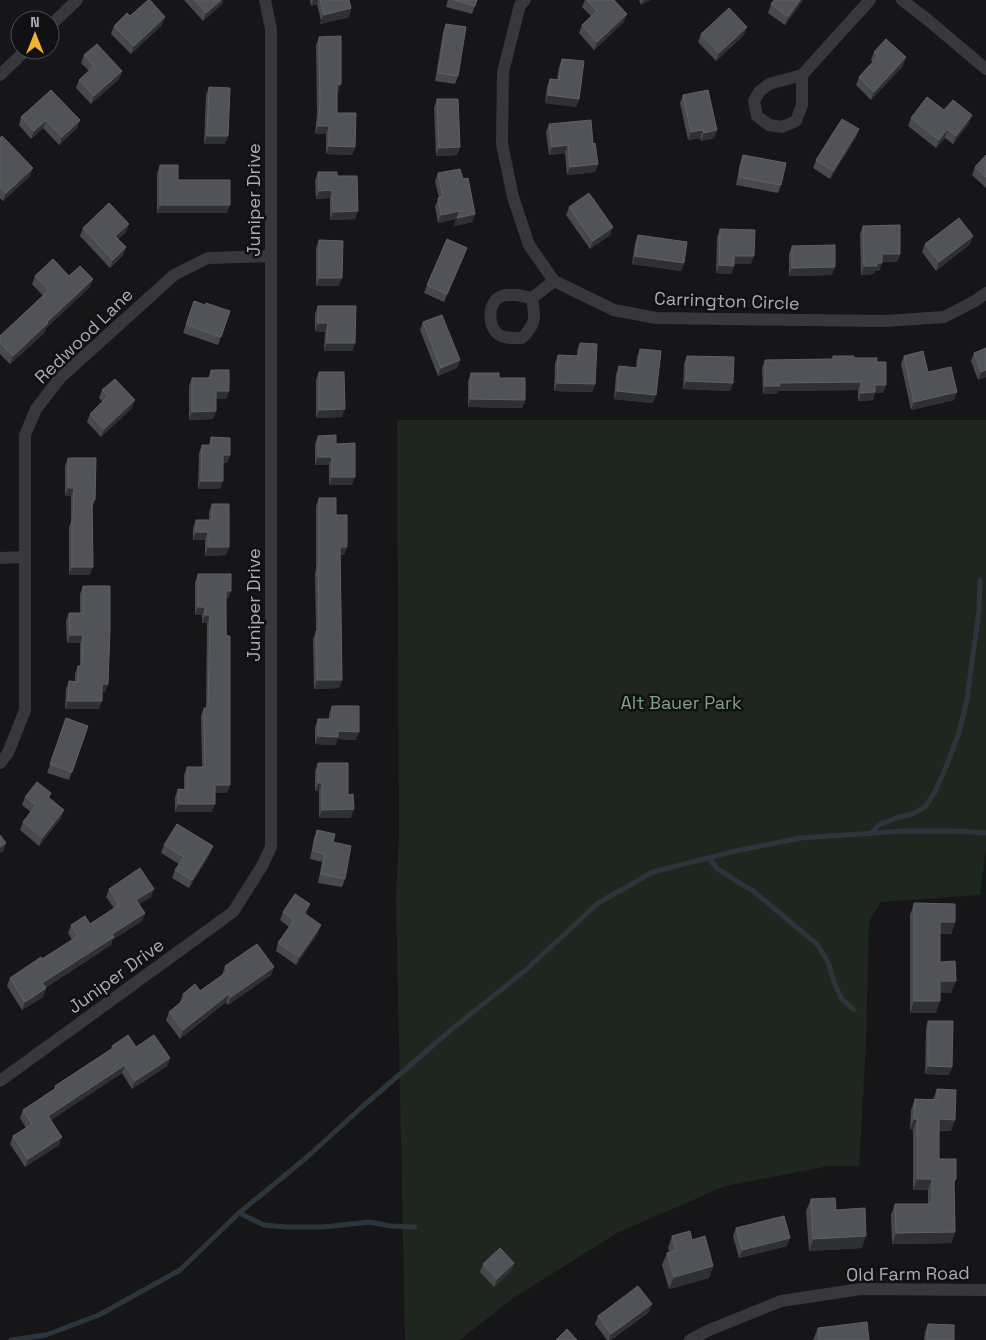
<svg xmlns="http://www.w3.org/2000/svg" width="986" height="1340" font-family="'Space Grotesk',sans-serif">
<style>
.green{fill:#1e261f}
.lines{fill:none;stroke-linecap:round;stroke-linejoin:round}
.stream{stroke:#2c353c;stroke-width:5}
.street{stroke:#37383d;stroke-width:12}
.wall{fill:#47494d}
.shaded-wall{fill:#2f3033}
.building{fill:#525359;stroke:#5f6168}
.labels{text-anchor:middle;stroke-width:5;stroke-linejoin:round;paint-order:stroke}
.street-label{font-size:18px;fill:#a8adb8;stroke:#111113}
.park-label{font-size:18px;fill:#7fa381;stroke:#111113}
</style>
<rect width="100%" height="100%" fill="#161618"/>
<path class="green" d="M 397,420 L 986,420 L 986,848 L 980,895 L 881,902 L 869,922 L 866,1046 L 859,1166 L 829,1166 L 725,1186 L 617,1233 L 512,1299 L 460,1340 L 405,1340 L 396,898 L 399,833 Z"/>
<g class="lines">
<path class="stream" d="M 871,833 L 879,825 L 896,818 L 912,814 L 925,807 L 935,792 L 946,767 L 959,733 L 967,699 L 979,611 L 980,580
M 708,858 L 718,869 L 753,891 L 817,944 L 828,962 L 833,979 L 841,998 L 854,1010
M 239,1213 L 264,1225 L 287,1227 L 323,1227 L 370,1222 L 390,1226 L 415,1227
M 11,1340 L 46,1335 L 99,1315 L 180,1270 L 239,1213 L 306,1158 L 362,1107 L 452,1029 L 527,969 L 598,903 L 653,872 L 731,852 L 800,838 L 905,831 L 958,831 L 986,833"/>
<path class="street" d="M 525,0 L 520,5 L 503,72 L 502,144 L 513,197 L 529,245 L 554,281 L 614,310 L 656,318 L 885,321 L 944,317 L 975,301 L 986,293
M 902,0 L 928,20 L 986,69
M 50,26 L 77,0
M 0,75 L 26,50
M 802,75 L 802,105 L 796,121 L 782,127 L 769,125 L 757,116 L 754,101 L 759,92 L 769,84 L 802,75 L 870,0
M 505,295 L 517,295 L 532,298 C 535,318 537,323 522,338 C 514,338 504,339 498,334 C 489,327 488,310 495,301 C 497,298 502,296 505,295 Z
M 532,298 L 554,281
M 0,558 L 25,557
M 0,763 L 8,753 L 25,710 L 25,435 L 36,409 L 60,378 L 174,275 L 208,258 L 271,256
M 0,1081 L 233,912 L 262,866 L 271,847 L 271,29 L 265,0
M 690,1340 L 707,1331 L 781,1301 L 861,1289 L 986,1290"/>
</g>
<path class="wall" d="M 184,0 L 223,0 L 222,4 L 203,21 Z
M 310,0 L 349,0 L 351,8 L 349,17 L 320,24 L 321,21 L 317,4 L 311,6 Z
M 448,0 L 477,0 L 472,14 L 446,7 Z
M 585,0 L 614,0 L 624,22 L 594,50 L 579,33 L 582,25 L 591,16 L 582,7 Z
M 639,0 L 650,0 L 641,5 Z
M 774,0 L 803,0 L 785,25 L 768,13 L 771,4 Z
M 130,16 L 162,25 L 131,54 L 111,34 L 114,26 Z
M 446,24 L 458,76 L 455,84 L 435,81 L 443,32 Z
M 701,34 L 744,35 L 716,61 L 698,42 Z
M 319,37 L 338,93 L 337,93 L 337,113 L 355,147 L 352,155 L 326,154 L 326,134 L 315,134 L 317,113 L 316,45 Z
M 874,52 L 903,66 L 871,100 L 856,85 L 859,77 L 873,62 L 871,60 Z
M 84,55 L 122,71 L 119,79 L 91,104 L 76,88 L 79,80 L 89,71 L 81,63 Z
M 562,59 L 579,99 L 576,107 L 545,103 L 547,87 L 550,79 L 557,79 L 559,67 Z
M 209,87 L 228,136 L 225,144 L 204,144 L 206,95 Z
M 683,95 L 717,130 L 714,138 L 701,141 L 700,138 L 688,140 L 680,103 Z
M 437,99 L 460,147 L 457,155 L 436,156 L 434,108 Z
M 944,110 L 969,123 L 953,144 L 945,138 L 936,148 L 908,126 L 911,118 Z
M 21,117 L 80,120 L 77,128 L 59,145 L 43,128 L 31,139 L 19,125 Z
M 549,124 L 598,164 L 595,172 L 567,175 L 565,153 L 549,155 L 546,132 Z
M 856,137 L 830,179 L 813,168 L 816,160 Z
M 0,138 L 30,176 L 3,201 L 0,198 Z
M 743,155 L 781,185 L 778,193 L 736,185 L 740,163 Z
M 986,155 L 986,188 L 972,175 L 975,167 Z
M 160,165 L 178,180 L 227,213 L 157,213 L 157,173 Z
M 318,172 L 337,176 L 355,219 L 330,220 L 330,198 L 316,199 L 315,180 Z
M 438,173 L 463,179 L 475,214 L 472,222 L 454,226 L 456,219 L 438,223 L 435,206 L 439,198 L 435,181 Z
M 569,207 L 610,235 L 590,249 L 566,215 Z
M 863,226 L 900,254 L 897,262 L 882,262 L 879,271 L 875,271 L 874,274 L 861,275 L 860,234 Z
M 83,228 L 126,232 L 118,239 L 126,247 L 123,255 L 110,268 L 80,236 Z
M 720,229 L 751,264 L 734,264 L 731,274 L 716,273 L 717,237 Z
M 638,235 L 684,263 L 681,271 L 632,264 L 635,243 Z
M 319,240 L 339,286 L 316,286 L 316,248 Z
M 925,244 L 970,244 L 936,271 L 922,252 Z
M 792,246 L 832,275 L 789,276 L 789,254 Z
M 464,256 L 444,302 L 424,293 L 427,285 Z
M 35,276 L 69,276 L 90,287 L 46,328 L 45,332 L 10,364 L 0,354 L 0,336 L 43,296 L 32,284 Z
M 194,301 L 205,305 L 230,311 L 218,345 L 183,333 Z
M 318,306 L 355,343 L 352,351 L 324,351 L 325,332 L 315,331 L 315,314 Z
M 423,322 L 460,360 L 457,368 L 438,376 L 420,330 Z
M 580,343 L 595,384 L 592,392 L 554,391 L 555,363 L 558,355 L 577,356 L 577,351 Z
M 986,348 L 986,377 L 978,380 L 971,361 L 974,353 Z
M 640,349 L 653,403 L 614,399 L 616,374 L 619,366 L 636,368 L 637,357 Z
M 687,356 L 733,383 L 730,391 L 683,389 L 684,364 Z
M 833,356 L 877,362 L 886,385 L 883,393 L 875,393 L 873,400 L 858,401 L 858,390 L 778,391 L 777,394 L 763,394 L 762,368 L 765,360 L 832,359 Z
M 904,356 L 928,372 L 954,400 L 911,410 L 901,364 Z
M 211,370 L 229,391 L 226,399 L 216,399 L 216,411 L 213,419 L 189,420 L 189,386 L 192,378 L 208,378 Z
M 319,372 L 342,417 L 316,418 L 316,380 Z
M 471,373 L 499,378 L 525,400 L 522,408 L 468,407 L 468,381 Z
M 102,390 L 132,408 L 101,437 L 87,422 L 90,414 L 103,402 L 99,398 Z
M 318,436 L 336,444 L 352,485 L 329,485 L 329,465 L 315,465 L 315,444 Z
M 211,437 L 230,455 L 227,463 L 223,463 L 220,489 L 198,489 L 199,453 L 202,445 L 209,445 Z
M 68,458 L 95,500 L 92,508 L 90,575 L 69,575 L 69,527 L 71,522 L 71,496 L 65,496 L 65,466 Z
M 319,498 L 336,515 L 347,547 L 344,555 L 340,555 L 342,680 L 339,688 L 314,689 L 313,639 L 316,632 L 315,573 L 316,569 L 316,506 Z
M 212,504 L 229,547 L 226,555 L 205,556 L 205,540 L 193,540 L 193,528 L 196,520 L 209,520 L 209,512 Z
M 198,574 L 231,591 L 228,599 L 226,599 L 230,785 L 227,793 L 215,793 L 212,812 L 175,812 L 175,797 L 178,789 L 184,790 L 184,775 L 187,767 L 202,767 L 201,716 L 204,708 L 206,708 L 207,623 L 202,623 L 202,615 L 195,615 L 195,582 Z
M 83,586 L 108,684 L 105,692 L 102,692 L 99,709 L 65,709 L 66,689 L 69,681 L 75,681 L 75,674 L 78,666 L 80,666 L 80,643 L 67,643 L 66,621 L 69,613 L 80,613 L 80,594 Z
M 332,706 L 356,740 L 337,739 L 335,745 L 315,744 L 315,727 L 318,719 L 329,719 L 329,714 Z
M 66,718 L 88,726 L 69,780 L 47,773 Z
M 318,763 L 348,795 L 351,818 L 319,818 L 319,791 L 315,791 L 315,771 Z
M 51,793 L 49,798 L 61,818 L 39,846 L 20,830 L 23,822 L 31,812 L 22,805 L 25,797 Z
M 317,830 L 333,842 L 345,879 L 342,887 L 318,883 L 322,862 L 310,859 L 314,838 Z
M 164,845 L 210,854 L 189,888 L 172,878 L 175,870 L 179,864 L 161,853 Z
M 109,889 L 151,897 L 139,904 L 145,913 L 142,921 L 112,940 L 111,945 L 45,988 L 46,988 L 43,997 L 22,1010 L 7,986 L 10,978 L 42,959 L 72,940 L 68,933 L 71,925 L 90,924 L 114,908 L 106,897 Z
M 914,903 L 955,922 L 951,934 L 940,934 L 940,962 L 951,993 L 940,993 L 936,1013 L 910,1013 L 910,915 Z
M 283,912 L 307,913 L 306,914 L 318,933 L 296,965 L 276,951 L 278,943 L 289,927 L 280,920 Z
M 225,966 L 271,975 L 228,1005 L 226,1002 L 180,1039 L 166,1020 L 169,1012 L 180,1003 L 180,1002 L 183,994 L 200,991 L 222,975 Z
M 928,1021 L 952,1067 L 949,1075 L 925,1074 L 926,1029 Z
M 112,1046 L 136,1047 L 170,1058 L 167,1066 L 132,1089 L 122,1073 L 51,1120 L 59,1145 L 25,1167 L 10,1144 L 13,1136 L 26,1128 L 20,1118 L 23,1110 L 54,1090 L 55,1086 L 111,1049 Z
M 937,1089 L 951,1131 L 939,1131 L 939,1159 L 956,1179 L 954,1183 L 955,1232 L 951,1243 L 892,1244 L 891,1215 L 895,1204 L 928,1204 L 928,1190 L 913,1190 L 913,1130 L 910,1130 L 911,1110 L 915,1099 L 933,1099 Z
M 811,1199 L 836,1210 L 862,1248 L 809,1251 L 806,1211 Z
M 736,1228 L 787,1246 L 739,1258 L 733,1236 Z
M 672,1236 L 692,1240 L 713,1266 L 709,1278 L 669,1289 L 662,1265 L 667,1253 L 669,1252 L 668,1248 Z
M 514,1263 L 511,1271 L 494,1287 L 480,1272 L 483,1264 Z
M 649,1312 L 611,1340 L 607,1340 L 595,1324 L 598,1316 Z
M 928,1324 L 954,1340 L 924,1340 L 925,1332 Z
M 818,1328 L 869,1340 L 813,1340 Z"/>
<path class="shaded-wall" d="M 221,0 L 223,0 L 222,4 L 203,21 L 206,13 Z
M 313,0 L 318,0 L 317,4 L 311,6 Z
M 643,0 L 650,0 L 641,5 Z
M 800,0 L 803,0 L 785,25 L 788,17 Z
M 351,8 L 349,17 L 320,24 L 323,15 Z
M 627,14 L 624,22 L 594,50 L 597,42 Z
M 165,17 L 162,25 L 131,54 L 134,46 Z
M 747,27 L 744,35 L 716,61 L 719,53 Z
M 906,57 L 903,66 L 871,100 L 874,92 Z
M 122,71 L 119,79 L 91,104 L 94,96 Z
M 341,84 L 338,93 L 334,93 L 337,85 Z
M 548,95 L 579,99 L 576,107 L 545,103 Z
M 972,115 L 969,123 L 953,144 L 956,136 Z
M 46,120 L 43,128 L 31,139 L 34,131 Z
M 80,120 L 77,128 L 59,145 L 62,137 Z
M 318,126 L 329,126 L 326,134 L 315,134 Z
M 859,129 L 856,137 L 830,179 L 833,171 Z
M 947,129 L 945,138 L 936,148 L 939,140 Z
M 703,130 L 700,138 L 688,140 L 691,132 Z
M 717,130 L 714,138 L 701,141 L 704,133 Z
M 207,136 L 228,136 L 225,144 L 204,144 Z
M 568,145 L 565,153 L 549,155 L 552,147 Z
M 329,146 L 355,147 L 352,155 L 326,154 Z
M 460,147 L 457,155 L 436,156 L 439,148 Z
M 598,164 L 595,172 L 567,175 L 570,167 Z
M 33,168 L 30,176 L 3,201 L 6,193 Z
M 332,190 L 330,198 L 316,199 L 319,191 Z
M 160,205 L 230,205 L 227,213 L 157,213 Z
M 358,211 L 355,219 L 330,220 L 333,212 Z
M 460,211 L 475,214 L 472,222 L 454,226 L 456,219 L 438,223 L 441,215 Z
M 129,224 L 126,232 L 112,244 L 115,236 Z
M 613,227 L 610,235 L 590,249 L 593,241 Z
M 973,236 L 970,244 L 936,271 L 939,262 Z
M 126,247 L 123,255 L 110,268 L 113,260 Z
M 467,248 L 464,256 L 444,302 L 447,294 Z
M 882,254 L 900,254 L 897,262 L 879,262 Z
M 635,256 L 684,263 L 681,271 L 632,264 Z
M 734,256 L 754,256 L 751,264 L 731,264 Z
M 877,263 L 882,263 L 879,271 L 875,271 L 874,274 L 861,275 L 864,266 Z
M 719,265 L 734,266 L 731,274 L 716,273 Z
M 835,267 L 832,275 L 789,276 L 792,268 Z
M 319,278 L 342,278 L 339,286 L 316,286 Z
M 93,279 L 90,287 L 46,328 L 45,332 L 10,364 L 13,356 L 47,322 Z
M 318,323 L 328,323 L 325,332 L 315,331 Z
M 327,343 L 355,343 L 352,351 L 324,351 Z
M 460,360 L 457,368 L 438,376 L 441,368 Z
M 986,370 L 986,377 L 978,380 L 981,372 Z
M 686,381 L 733,383 L 730,391 L 683,389 Z
M 861,382 L 858,390 L 778,391 L 777,394 L 763,394 L 765,386 L 779,383 Z
M 557,383 L 595,384 L 592,392 L 554,391 Z
M 875,385 L 886,385 L 883,393 L 875,393 L 873,400 L 858,401 L 861,393 Z
M 216,391 L 229,391 L 226,399 L 213,399 Z
M 617,391 L 656,395 L 653,403 L 614,399 Z
M 957,392 L 954,400 L 911,410 L 914,402 Z
M 470,399 L 525,400 L 522,408 L 468,407 Z
M 135,400 L 132,408 L 101,437 L 104,429 Z
M 345,409 L 342,417 L 316,418 L 319,410 Z
M 216,411 L 213,419 L 189,420 L 192,412 Z
M 223,455 L 230,455 L 227,463 L 220,463 Z
M 318,457 L 332,457 L 329,465 L 315,465 Z
M 332,477 L 355,477 L 352,485 L 329,485 Z
M 201,481 L 223,481 L 220,489 L 198,489 Z
M 68,488 L 74,488 L 71,496 L 65,496 Z
M 196,532 L 208,532 L 205,540 L 193,540 Z
M 208,547 L 229,547 L 226,555 L 205,556 Z
M 340,547 L 347,547 L 344,555 L 337,555 Z
M 72,567 L 93,567 L 90,575 L 69,575 Z
M 226,591 L 231,591 L 228,599 L 223,599 Z
M 198,607 L 205,607 L 202,615 L 195,615 Z
M 205,615 L 210,615 L 207,623 L 202,623 Z
M 70,635 L 83,635 L 80,643 L 67,643 Z
M 317,680 L 342,680 L 339,688 L 314,689 Z
M 102,684 L 108,684 L 105,692 L 99,692 Z
M 68,701 L 102,701 L 99,709 L 65,709 Z
M 338,731 L 359,732 L 356,740 L 337,739 L 335,745 L 315,744 L 318,736 Z
M 318,783 L 322,783 L 319,791 L 315,791 Z
M 215,785 L 230,785 L 227,793 L 212,793 Z
M 178,804 L 215,804 L 212,812 L 175,812 Z
M 354,809 L 351,818 L 319,818 L 322,810 Z
M 64,810 L 61,818 L 39,846 L 42,838 Z
M 6,843 L 3,852 L 0,853 L 0,847 Z
M 213,846 L 210,854 L 189,888 L 192,880 Z
M 154,889 L 151,897 L 133,908 L 136,900 Z
M 310,904 L 307,913 L 301,921 L 304,913 Z
M 145,913 L 142,921 L 112,940 L 111,945 L 39,991 L 42,983 L 112,934 Z
M 940,922 L 955,922 L 951,934 L 936,934 Z
M 321,925 L 318,933 L 296,965 L 299,957 Z
M 274,967 L 271,975 L 228,1005 L 231,997 Z
M 940,981 L 956,981 L 951,993 L 936,993 Z
M 46,988 L 43,997 L 22,1010 L 25,1002 Z
M 229,994 L 226,1002 L 180,1039 L 183,1030 Z
M 914,1001 L 940,1001 L 936,1013 L 910,1013 Z
M 170,1058 L 167,1066 L 132,1089 L 135,1081 Z
M 125,1065 L 122,1073 L 45,1124 L 48,1116 Z
M 928,1066 L 952,1067 L 949,1075 L 925,1074 Z
M 914,1119 L 917,1119 L 913,1130 L 910,1130 Z
M 939,1119 L 955,1120 L 951,1131 L 935,1130 Z
M 62,1137 L 59,1145 L 25,1167 L 28,1159 Z
M 917,1179 L 932,1179 L 928,1190 L 913,1190 Z
M 955,1232 L 951,1243 L 892,1244 L 896,1233 Z
M 866,1236 L 862,1248 L 809,1251 L 813,1239 Z
M 790,1238 L 787,1246 L 739,1258 L 742,1250 Z
M 514,1263 L 511,1271 L 494,1287 L 497,1279 Z
M 713,1266 L 709,1278 L 669,1289 L 674,1277 Z
M 652,1304 L 649,1312 L 611,1340 L 609,1340 L 611,1334 Z"/>
<path class="building" d="M 148,0 L 150,0 L 165,17 L 134,46 L 114,26 L 127,13 L 130,16 Z
M 194,0 L 221,0 L 206,13 Z
M 320,0 L 349,0 L 351,8 L 323,15 L 324,14 Z
M 454,0 L 477,0 L 475,6 Z
M 587,0 L 614,0 L 627,14 L 597,42 L 582,25 L 597,11 Z
M 774,0 L 800,0 L 788,17 L 771,4 Z
M 729,8 L 747,27 L 719,53 L 701,34 Z
M 446,24 L 466,27 L 458,76 L 438,73 Z
M 341,36 L 341,84 L 337,85 L 337,113 L 356,113 L 355,147 L 329,146 L 329,126 L 318,126 L 320,105 L 319,37 Z
M 886,39 L 906,57 L 874,92 L 859,77 L 878,56 L 874,52 Z
M 97,44 L 122,71 L 94,96 L 79,80 L 94,66 L 84,55 Z
M 562,59 L 584,61 L 579,99 L 548,95 L 550,79 L 559,80 Z
M 209,87 L 230,88 L 228,136 L 207,136 Z
M 51,90 L 80,120 L 62,137 L 46,120 L 34,131 L 21,117 Z
M 708,90 L 717,130 L 704,133 L 703,130 L 691,132 L 683,95 Z
M 927,97 L 944,110 L 953,100 L 972,115 L 956,136 L 947,129 L 939,140 L 911,118 Z
M 437,99 L 458,99 L 460,147 L 439,148 Z
M 842,119 L 859,129 L 833,171 L 816,160 Z
M 591,120 L 593,144 L 595,143 L 598,164 L 570,167 L 568,145 L 552,147 L 549,124 Z
M 2,136 L 33,168 L 6,193 L 0,187 L 0,138 Z
M 743,155 L 786,163 L 781,185 L 739,177 Z
M 986,155 L 986,177 L 975,167 Z
M 160,165 L 178,165 L 178,180 L 230,180 L 230,205 L 160,205 Z
M 460,169 L 463,179 L 468,178 L 475,214 L 457,218 L 460,211 L 441,215 L 438,198 L 443,197 L 438,173 Z
M 318,172 L 337,172 L 337,176 L 357,176 L 358,211 L 333,212 L 332,190 L 319,191 Z
M 589,193 L 613,227 L 593,241 L 569,207 Z
M 109,203 L 129,224 L 115,236 L 126,247 L 113,260 L 83,228 Z
M 959,218 L 973,236 L 939,262 L 925,244 Z
M 900,225 L 900,254 L 882,254 L 882,263 L 877,263 L 877,266 L 864,266 L 863,226 Z
M 720,229 L 755,230 L 754,256 L 734,256 L 734,266 L 719,265 Z
M 638,235 L 687,242 L 684,263 L 635,256 Z
M 447,239 L 467,248 L 447,294 L 427,285 Z
M 319,240 L 343,241 L 342,278 L 319,278 Z
M 835,245 L 835,267 L 792,268 L 792,246 Z
M 53,259 L 69,276 L 80,266 L 93,279 L 47,322 L 48,323 L 13,356 L 0,343 L 0,336 L 49,290 L 35,276 Z
M 194,301 L 205,305 L 206,303 L 230,311 L 221,337 L 186,325 Z
M 318,306 L 356,306 L 355,343 L 327,343 L 328,323 L 318,323 Z
M 442,315 L 460,360 L 441,368 L 423,322 Z
M 580,343 L 597,344 L 595,384 L 557,383 L 558,355 L 579,356 Z
M 986,348 L 986,370 L 981,372 L 974,353 Z
M 640,349 L 661,351 L 656,395 L 617,391 L 619,366 L 638,368 Z
M 923,351 L 928,372 L 951,367 L 957,392 L 914,402 L 904,356 Z
M 687,356 L 734,357 L 733,383 L 686,381 Z
M 833,356 L 854,356 L 854,358 L 877,358 L 877,362 L 886,362 L 886,385 L 875,385 L 875,392 L 861,393 L 861,382 L 779,383 L 780,386 L 765,386 L 765,360 L 833,359 Z
M 211,370 L 229,370 L 229,391 L 216,391 L 216,411 L 192,412 L 192,378 L 211,378 Z
M 319,372 L 344,372 L 345,409 L 319,410 Z
M 471,373 L 499,373 L 499,378 L 525,378 L 525,400 L 470,399 Z
M 115,379 L 135,400 L 104,429 L 90,414 L 108,396 L 102,390 Z
M 336,435 L 336,444 L 355,443 L 355,477 L 332,477 L 332,457 L 318,457 L 318,436 Z
M 211,437 L 230,438 L 230,455 L 223,455 L 223,481 L 201,481 L 202,445 L 211,445 Z
M 68,458 L 96,458 L 95,500 L 92,500 L 93,567 L 72,567 L 72,519 L 73,519 L 74,488 L 68,488 Z
M 319,498 L 336,498 L 336,515 L 347,515 L 347,547 L 340,547 L 342,680 L 317,680 L 316,631 L 319,631 L 318,565 L 319,565 Z
M 212,504 L 229,504 L 229,547 L 208,547 L 208,532 L 196,532 L 196,520 L 212,520 Z
M 198,574 L 231,574 L 231,591 L 226,591 L 226,636 L 230,636 L 230,785 L 215,785 L 215,804 L 178,804 L 178,789 L 187,790 L 187,767 L 205,767 L 204,708 L 208,708 L 210,615 L 205,615 L 205,607 L 198,607 Z
M 83,586 L 110,586 L 110,629 L 108,684 L 102,684 L 102,701 L 68,701 L 69,681 L 78,682 L 78,666 L 82,666 L 83,635 L 70,635 L 69,613 L 83,613 Z
M 332,706 L 359,706 L 359,732 L 338,731 L 338,737 L 318,736 L 318,719 L 332,719 Z
M 66,718 L 88,726 L 72,772 L 50,764 Z
M 318,763 L 348,763 L 348,795 L 353,794 L 354,809 L 322,810 L 322,783 L 318,783 Z
M 37,782 L 51,793 L 48,797 L 64,810 L 42,838 L 23,822 L 36,805 L 25,797 Z
M 177,824 L 213,846 L 192,880 L 175,870 L 184,857 L 164,845 Z
M 317,830 L 335,834 L 333,842 L 351,846 L 345,879 L 321,874 L 325,854 L 313,851 Z
M 0,835 L 6,843 L 0,847 Z
M 140,868 L 154,889 L 136,900 L 145,913 L 112,934 L 114,937 L 42,983 L 46,988 L 25,1002 L 10,978 L 41,957 L 42,959 L 78,936 L 71,925 L 85,916 L 90,924 L 119,905 L 109,889 Z
M 295,894 L 310,904 L 304,913 L 321,925 L 299,957 L 278,943 L 294,920 L 283,912 Z
M 914,903 L 955,904 L 955,922 L 940,922 L 940,962 L 955,961 L 956,981 L 940,981 L 940,1001 L 914,1001 Z
M 257,944 L 274,967 L 231,997 L 229,994 L 183,1030 L 169,1012 L 186,998 L 183,994 L 195,984 L 200,991 L 228,971 L 225,966 Z
M 928,1021 L 953,1021 L 952,1067 L 928,1066 Z
M 128,1035 L 136,1047 L 154,1035 L 170,1058 L 135,1081 L 125,1065 L 48,1116 L 62,1137 L 28,1159 L 13,1136 L 32,1124 L 23,1110 L 56,1088 L 55,1086 L 113,1048 L 112,1046 Z
M 937,1089 L 956,1090 L 955,1120 L 939,1119 L 939,1159 L 956,1159 L 956,1179 L 954,1179 L 955,1232 L 896,1233 L 895,1204 L 932,1204 L 932,1179 L 917,1179 L 917,1119 L 914,1119 L 915,1099 L 937,1100 Z
M 835,1198 L 836,1210 L 865,1208 L 866,1236 L 813,1239 L 811,1199 Z
M 784,1216 L 790,1238 L 742,1250 L 736,1228 Z
M 690,1231 L 692,1240 L 705,1236 L 713,1266 L 674,1277 L 667,1253 L 676,1250 L 672,1236 Z
M 500,1248 L 514,1263 L 497,1279 L 483,1264 Z
M 638,1286 L 652,1304 L 611,1334 L 598,1316 Z
M 867,1322 L 869,1340 L 819,1340 L 818,1328 Z
M 928,1324 L 954,1325 L 954,1340 L 927,1340 Z
M 567,1329 L 577,1340 L 556,1340 Z"/>
<g class="labels">
<g class="street-label">
<text transform="translate(254 200) rotate(-90)" y="6">Juniper Drive</text>
<text transform="translate(727 301) rotate(2)" y="6">Carrington Circle</text>
<text transform="translate(84 336) rotate(-44)" y="6">Redwood Lane</text>
<text transform="translate(254 605) rotate(-90)" y="6">Juniper Drive</text>
<text transform="translate(116 976) rotate(-36)" y="6">Juniper Drive</text>
<text transform="translate(908 1274) rotate(-1)" y="6">Old Farm Road</text>
</g>
<g class="park-label">
<text x="681" y="709">Alt Bauer Park</text>
</g>
</g>
<g transform="translate(35 35)"><circle r="24" fill="#111113" stroke="#4d4f55"/>
<path d="M0-4L9 19L0 12L-9 19Z" fill="#f2b134"/>
<text y="-8" font-size="14" font-weight="bold" text-anchor="middle" fill="#a8adb8">N</text>
</g>
</svg>
